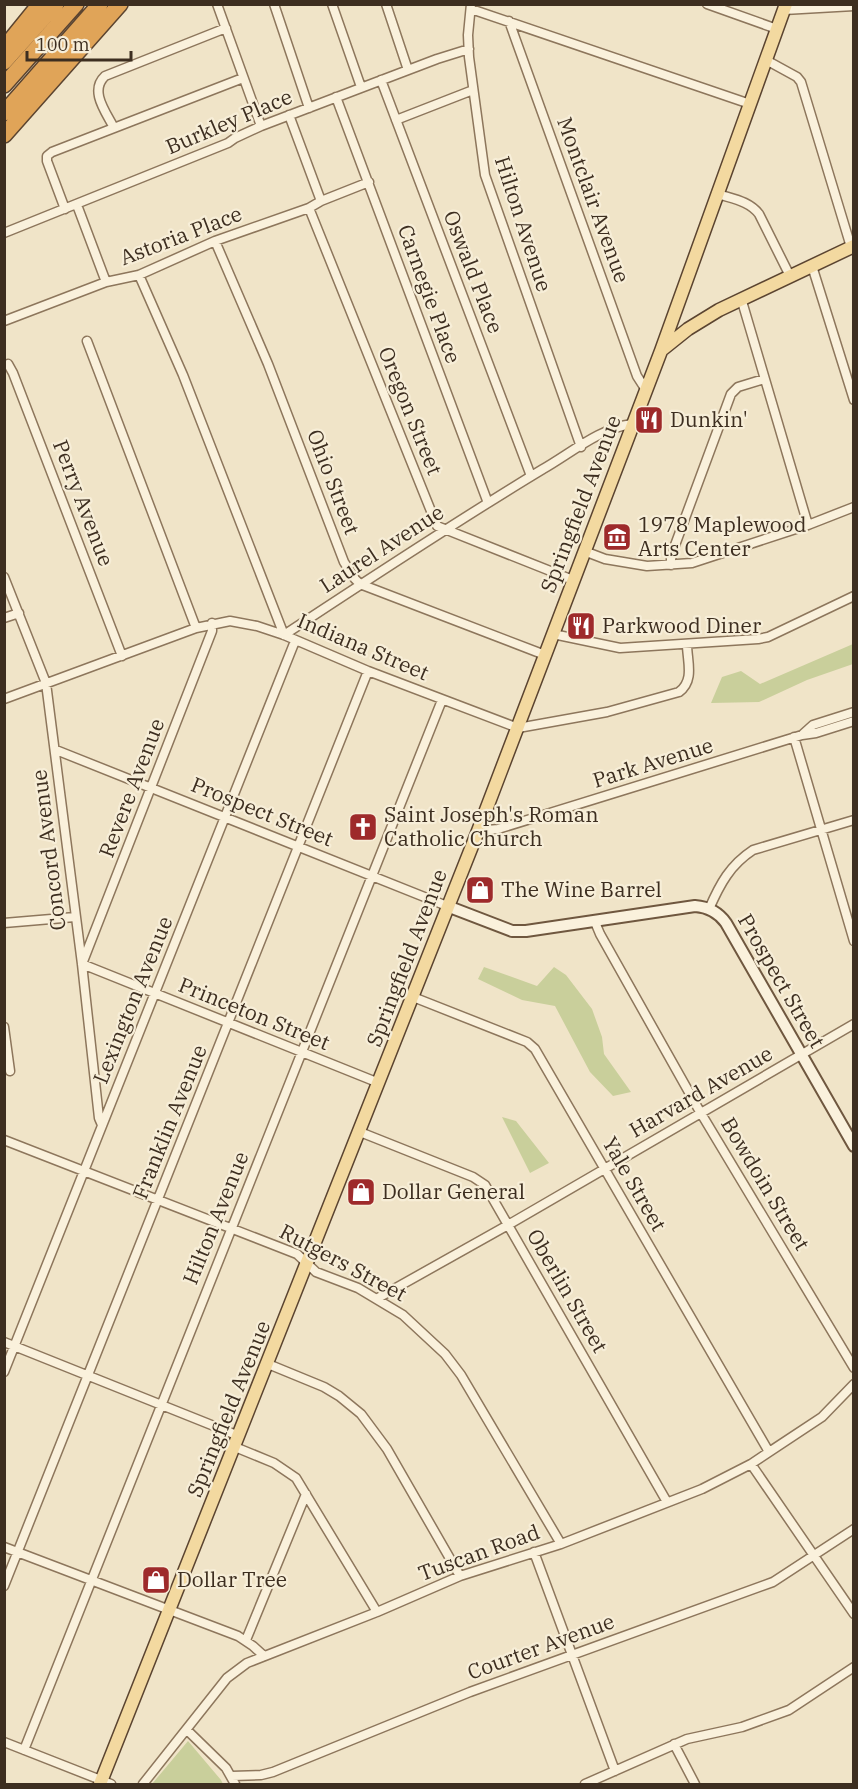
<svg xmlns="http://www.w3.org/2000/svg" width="858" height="1789" font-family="'IBM Plex Serif',serif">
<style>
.green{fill:#c9cf9b}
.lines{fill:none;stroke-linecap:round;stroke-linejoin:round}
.street-casing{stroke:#8d765c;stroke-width:11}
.secondary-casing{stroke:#6f573f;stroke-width:14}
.primary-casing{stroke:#5b4430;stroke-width:15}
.highway-casing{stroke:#5b4430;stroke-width:18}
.street{stroke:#faf1dc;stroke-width:8}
.secondary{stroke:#faf1dc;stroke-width:10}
.primary{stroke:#f3d9a0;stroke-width:12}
.highway{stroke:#e0a458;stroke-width:15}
.labels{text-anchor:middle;stroke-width:4.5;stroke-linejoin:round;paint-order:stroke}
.street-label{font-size:21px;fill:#3d2e20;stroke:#f7eed8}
.poi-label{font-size:21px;fill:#3d2e20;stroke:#f7eed8;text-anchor:start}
</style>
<rect width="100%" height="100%" fill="#f0e4c8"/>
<path class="green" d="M 853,644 L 853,664 L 807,680 L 759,702 L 711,703 L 722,677 L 741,671 L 760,684 Z
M 484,967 L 537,986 L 554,967 L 566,975 L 592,1009 L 602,1037 L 604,1054 L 631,1092 L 613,1096 L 590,1072 L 555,1006 L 522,1000 L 478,979 Z
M 502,1117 L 516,1121 L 549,1163 L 530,1173 Z
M 188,1741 L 221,1780 L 223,1784 L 152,1784 Z"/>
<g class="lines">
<g class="street-casing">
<path id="street" d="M 217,4 L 261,126
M 274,4 L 309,108
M 332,4 L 361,87
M 386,4 L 408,70
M 471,4 L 468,35 L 469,57 L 485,175 L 581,447
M 707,4 L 777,29
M 471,9 L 750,104
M 784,10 L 854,6
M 509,21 L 637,376 L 646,390
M 766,60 L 797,77 L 801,82 L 851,247
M 381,80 L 531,476
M 336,97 L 488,503
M 289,115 L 321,201
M 396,120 L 473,90
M 114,128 C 106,112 89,91 105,76 L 226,28
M 718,194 C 733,199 749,201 759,214 L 790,276
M 77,205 L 106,282
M 309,208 L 437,526 L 573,580
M 65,209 L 47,161 L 47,156 L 52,152 L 243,78
M 4,233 L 228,143 L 235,138 L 261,126 L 437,59 L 469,49
M 215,241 L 268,364 L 344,562 L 355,579 L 360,584 L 545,655
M 812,266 L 854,400
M 139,275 L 183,375 L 284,635
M 741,298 L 808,525
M 4,321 L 106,282 L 139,275 L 215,241 L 309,208 L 321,201 L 369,182
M 87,341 L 196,628
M 8,364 L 13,373 L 122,656
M 584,551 L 605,559 L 647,566 L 692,563 L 808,525 L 854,507
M 671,565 L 671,556 L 731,394 L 738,387 L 764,379
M 4,577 L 46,683 L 82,964 L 99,1118 L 102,1125
M 4,618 L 19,613
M 212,623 L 212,631 L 82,964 L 379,1083
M 553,634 L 620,648 L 758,639 L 768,637 L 854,596
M 284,635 C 369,579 455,522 543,469 C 571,453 600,428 632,424
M 4,699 L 196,628 L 230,621 L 257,626 L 284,635 L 368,671 L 518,728 L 607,712 L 679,692 C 695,680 687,661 687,644
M 803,734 L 813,725 L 854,712
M 794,737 L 854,941
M 56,750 L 447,906
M 478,831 L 498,829 L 802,735 L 816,733 L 854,721
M 709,909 C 720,884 730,865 753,850 L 854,820
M 595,922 L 600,934 L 699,1110 L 854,1368
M 4,923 L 75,917
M 413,997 L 527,1042 L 535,1049 L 769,1452
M 4,1027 L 10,1071
M 360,1132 L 473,1177 L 485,1185 L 667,1502
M 4,1140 L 297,1254 L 316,1272 L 358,1288 L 403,1315 L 445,1354 L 461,1375 L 561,1544
M 378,1298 L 508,1225 L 854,1024
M 4,1342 L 239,1436
M 268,1364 L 324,1387 L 339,1396 L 361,1414 L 387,1449 L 460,1576
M 4,1372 L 295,641
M 235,1447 L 274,1463 L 296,1478 L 377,1612
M 751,1464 L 854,1614
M 4,1547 L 238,1636 L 253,1646 L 264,1656
M 534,1552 L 615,1771
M 4,1586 L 368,671
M 246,1640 L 306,1494
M 187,1730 L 226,1768 L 235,1784
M 4,1742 L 111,1784
M 674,1744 L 695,1784
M 24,1750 L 442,700
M 232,1776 L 261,1775 L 273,1772 L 470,1692 L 773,1582 L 854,1529
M 143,1784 L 227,1678 L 247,1663 L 377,1612 L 460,1576 L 561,1544 L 702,1489 L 751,1464 L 822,1417 L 854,1384
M 585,1784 L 687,1739 L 742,1727 L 789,1710 L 854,1667"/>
</g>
<g class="secondary-casing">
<path id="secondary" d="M 447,906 L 512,931 L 526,931 L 695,906 C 708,907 719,913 726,923 L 854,1146"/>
</g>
<g class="primary-casing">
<path id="primary" d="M 663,349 L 688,329 L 719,310 L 854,246
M 100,1784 L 478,831 L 661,351 L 786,4"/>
</g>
<g class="highway-casing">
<path id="highway" d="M 6,46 L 40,4
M 4,62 L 56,4
M 4,85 L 76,4
M 4,113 L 100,4
M 4,135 L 120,4"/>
</g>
<use href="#street" class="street"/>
<use href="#secondary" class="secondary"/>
<use href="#primary" class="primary"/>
<use href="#highway" class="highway"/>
</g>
<defs>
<g id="restaurant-square" transform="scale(1.5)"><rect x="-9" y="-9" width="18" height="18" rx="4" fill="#9e2a2b" stroke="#f7eed8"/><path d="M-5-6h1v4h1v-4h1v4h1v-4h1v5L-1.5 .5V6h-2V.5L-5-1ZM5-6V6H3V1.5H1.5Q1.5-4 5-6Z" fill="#fff"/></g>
<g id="museum-square" transform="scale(1.5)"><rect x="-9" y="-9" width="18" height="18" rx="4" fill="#9e2a2b" stroke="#f7eed8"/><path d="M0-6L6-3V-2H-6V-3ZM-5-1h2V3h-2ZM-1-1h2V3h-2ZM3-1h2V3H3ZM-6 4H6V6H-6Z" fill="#fff"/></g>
<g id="church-square" transform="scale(1.5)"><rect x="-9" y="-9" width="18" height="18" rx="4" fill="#9e2a2b" stroke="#f7eed8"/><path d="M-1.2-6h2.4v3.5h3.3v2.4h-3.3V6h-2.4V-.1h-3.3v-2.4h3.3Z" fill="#fff"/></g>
<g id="shop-square" transform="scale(1.5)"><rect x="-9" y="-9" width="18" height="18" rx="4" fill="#9e2a2b" stroke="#f7eed8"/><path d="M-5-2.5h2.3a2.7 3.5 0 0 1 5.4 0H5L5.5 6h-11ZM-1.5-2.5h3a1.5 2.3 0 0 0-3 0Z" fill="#fff"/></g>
</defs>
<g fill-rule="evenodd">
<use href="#restaurant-square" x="649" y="420"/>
<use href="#museum-square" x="617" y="537"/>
<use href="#restaurant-square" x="581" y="626"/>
<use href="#church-square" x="363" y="827"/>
<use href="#shop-square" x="480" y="890"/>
<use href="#shop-square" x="361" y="1192"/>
<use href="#shop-square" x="156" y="1580"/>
</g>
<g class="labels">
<g class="street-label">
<text transform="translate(229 122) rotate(-23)" y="7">Burkley Place</text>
<text transform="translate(593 200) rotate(70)" y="7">Montclair Avenue</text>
<text transform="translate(523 224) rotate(72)" y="7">Hilton Avenue</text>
<text transform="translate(181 236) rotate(-21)" y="7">Astoria Place</text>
<text transform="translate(473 272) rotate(69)" y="7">Oswald Place</text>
<text transform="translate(429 294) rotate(70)" y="7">Carnegie Place</text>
<text transform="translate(410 411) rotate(68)" y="7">Oregon Street</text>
<text transform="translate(333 482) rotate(69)" y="7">Ohio Street</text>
<text transform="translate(83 503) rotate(69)" y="7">Perry Avenue</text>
<text transform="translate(581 504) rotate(-69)" y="7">Springfield Avenue</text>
<text transform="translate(382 549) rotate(-33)" y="7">Laurel Avenue</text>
<text transform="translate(363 647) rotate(23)" y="7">Indiana Street</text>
<text transform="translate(653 763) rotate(-17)" y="7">Park Avenue</text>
<text transform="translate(132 788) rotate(-69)" y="7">Revere Avenue</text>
<text transform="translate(262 812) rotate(22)" y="7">Prospect Street</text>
<text transform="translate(49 850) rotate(-97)" y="7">Concord Avenue</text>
<text transform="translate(407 958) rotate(-69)" y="7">Springfield Avenue</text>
<text transform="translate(781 981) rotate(60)" y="7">Prospect Street</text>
<text transform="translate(133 1000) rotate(-68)" y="7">Lexington Avenue</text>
<text transform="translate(254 1014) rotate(22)" y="7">Princeton Street</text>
<text transform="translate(701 1092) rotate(-30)" y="7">Harvard Avenue</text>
<text transform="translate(170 1122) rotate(-68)" y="7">Franklin Avenue</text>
<text transform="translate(634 1184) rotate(60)" y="7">Yale Street</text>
<text transform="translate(765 1184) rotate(59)" y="7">Bowdoin Street</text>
<text transform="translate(216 1218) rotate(-68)" y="7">Hilton Avenue</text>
<text transform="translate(343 1263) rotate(28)" y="7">Rutgers Street</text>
<text transform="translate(567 1291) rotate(60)" y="7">Oberlin Street</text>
<text transform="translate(229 1409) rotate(-68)" y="7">Springfield Avenue</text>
<text transform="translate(479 1553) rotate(-20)" y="7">Tuscan Road</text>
<text transform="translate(541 1647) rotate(-20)" y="7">Courter Avenue</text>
</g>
<g class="poi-label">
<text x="670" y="427">Dunkin'</text>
<text x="638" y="532">1978 Maplewood<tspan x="638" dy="24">Arts Center</tspan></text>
<text x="602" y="633">Parkwood Diner</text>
<text x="384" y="822">Saint Joseph's Roman<tspan x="384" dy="24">Catholic Church</tspan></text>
<text x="501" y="897">The Wine Barrel</text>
<text x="382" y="1199">Dollar General</text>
<text x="177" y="1587">Dollar Tree</text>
</g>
</g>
<rect width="858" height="1789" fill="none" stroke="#3d2e20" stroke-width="12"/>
<path d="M27 51v9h104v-9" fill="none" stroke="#3d2e20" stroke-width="3"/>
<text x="36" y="51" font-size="18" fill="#3d2e20" stroke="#f7eed8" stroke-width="4.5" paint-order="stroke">100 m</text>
</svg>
